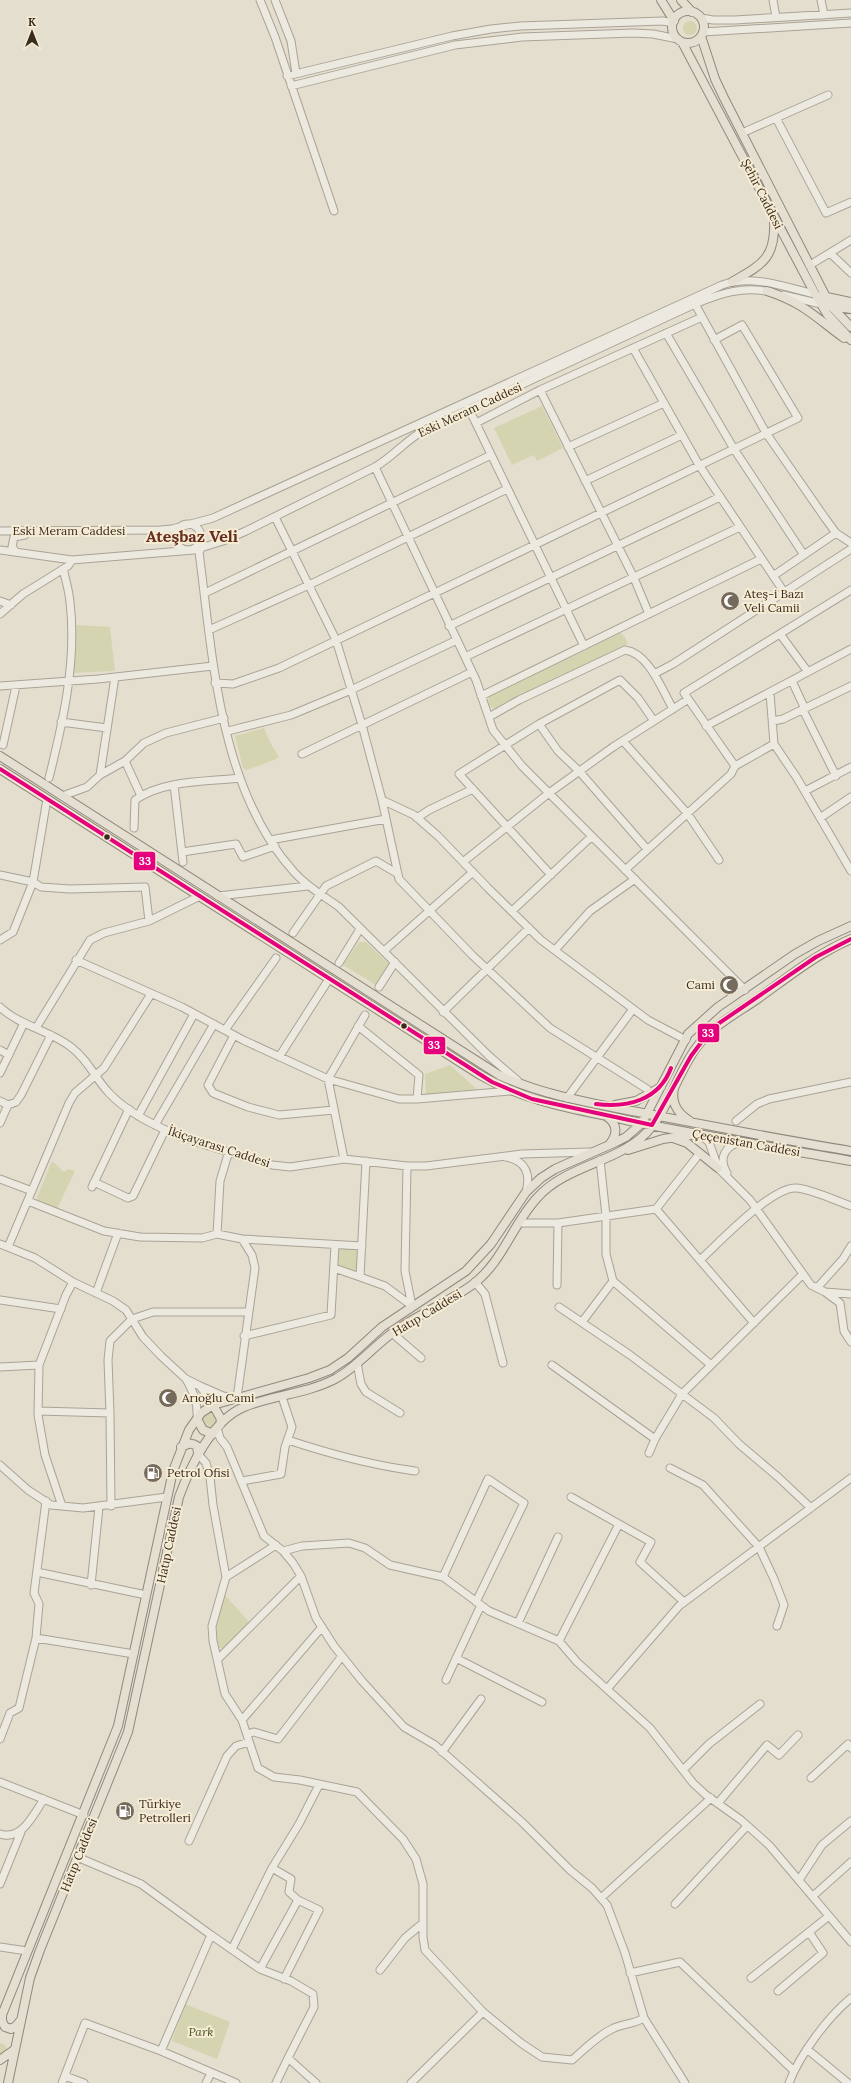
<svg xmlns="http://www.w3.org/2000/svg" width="851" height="2083" font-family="Lora,serif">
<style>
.green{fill:#d4d5b0}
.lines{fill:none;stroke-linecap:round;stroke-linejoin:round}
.minor-casing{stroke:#aaa396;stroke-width:9}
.major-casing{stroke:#8f887e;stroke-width:10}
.minor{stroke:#ece9e0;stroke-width:7}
.major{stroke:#e4dfd1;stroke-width:8}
.bus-1-casing{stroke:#f6ecd4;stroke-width:7}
.bus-1{stroke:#e5007d;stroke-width:4}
.bus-dot{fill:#392b1e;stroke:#f6ecd4;stroke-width:1.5}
.labels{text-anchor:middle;stroke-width:4;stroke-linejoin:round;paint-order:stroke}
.street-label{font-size:12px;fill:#392b1e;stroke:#f6ecd4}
.poi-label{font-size:12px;fill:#392b1e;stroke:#f6ecd4;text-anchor:start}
.park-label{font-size:12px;font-style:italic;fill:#4a5625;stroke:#f6ecd4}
.district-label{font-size:16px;font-weight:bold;fill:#662c1e;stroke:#f6ecd4}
.line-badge{stroke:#f6ecd4;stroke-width:1.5}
.badge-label{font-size:11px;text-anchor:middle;font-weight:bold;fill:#fff}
</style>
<rect width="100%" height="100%" fill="#e4dece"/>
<path class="green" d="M683 28a7 7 0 1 1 14 0a7 7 0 1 1-14 0Z
M 542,406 L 563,448 L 537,461 L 534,455 L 512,465 L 494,428 Z
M 76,625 L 110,627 L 115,671 L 73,673 Z
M 619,632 L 625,637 L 628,644 L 494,709 L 489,705 L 488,696 Z
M 264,728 L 270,742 L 279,757 L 274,760 L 247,770 L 243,768 L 235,736 Z
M 359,942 L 366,942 L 389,964 L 376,985 L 343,965 Z
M 450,1065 L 479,1091 L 426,1096 L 425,1074 Z
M 52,1161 L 64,1172 L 68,1169 L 75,1171 L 57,1209 L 38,1201 L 37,1197 Z
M 337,1248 L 358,1249 L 358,1271 L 340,1268 L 337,1265 Z
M202 1420a8 8 0 1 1 16 0a8 8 0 1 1-16 0Z
M 224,1594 L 250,1623 L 227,1648 L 219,1648 C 212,1631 220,1612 224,1594 Z
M 185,2004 L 230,2022 L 217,2059 L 172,2041 Z
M 0,2043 L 5,2045 L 8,2051 L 0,2058 Z"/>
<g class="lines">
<g class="minor-casing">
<path id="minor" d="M 260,0 L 275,37 L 334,211
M 275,0 L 291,41 L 296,73
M 773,0 L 776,17
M 821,0 L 824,15
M 701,18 L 713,20 L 735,20 L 851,13
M 703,32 L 851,23
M 287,76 L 452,36 L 491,29 L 520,26 L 663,21 L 673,23
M 291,86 L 455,45 L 522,37 L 633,33 L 653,34 L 678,39
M 776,118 L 828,95
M 742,133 L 776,118 L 826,213 L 851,202
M 830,253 L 851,273
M 810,265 L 851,240
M 783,295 L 821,304
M 695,304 L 766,433 L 825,518 L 836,533 L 851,543
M 666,333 L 734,449 L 804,555
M 633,348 L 699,465 L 784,592
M 540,390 L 634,578 L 649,614
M 468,407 L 584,646
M 476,423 L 540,390 L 702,317
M 568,447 L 664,403
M 375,467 L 476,680 L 493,730 L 522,766 L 745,990
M 585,481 L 682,435
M 275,517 L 336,640 L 362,725 L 382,800 L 399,879 L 472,955 L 550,1028 L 647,1089
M175 537a13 13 0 1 1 26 0a13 13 0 1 1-26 0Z
M 0,531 L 160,530 L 172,529 L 213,518 L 722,285 C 753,274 784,287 815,294
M 202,547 L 199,552 C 213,658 219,789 294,872 C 307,887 324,896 339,907 L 489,1056 L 518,1081
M 0,550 L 72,560 L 194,550 L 223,541 L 246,531 L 375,467 C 394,456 407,439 426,429 L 695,304 C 721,293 743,286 771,292
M 16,552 L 12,547 L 14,537 L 25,535
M 773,576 L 836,533
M 205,593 L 491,455
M 0,601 L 11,605
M 0,614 L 23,594 L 68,566 L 72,560
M 449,626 L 720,497
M 209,630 L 309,585 L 507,489
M 780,634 L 808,672
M 465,657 L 740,527
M 654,674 L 673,664 L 851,549
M 792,681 L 805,709
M 215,683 L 233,684 L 279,668 L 798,418 L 742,325 L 714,340
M 0,686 L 98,679 L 213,666
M 770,693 L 774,744 L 797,778 L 851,871
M 481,696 L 761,559
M 803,710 L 836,776
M 489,717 L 519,700 L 625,650 C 649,653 662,690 673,709
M 773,721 L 783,719 L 851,686
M 61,722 L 107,728
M 539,724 L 558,751 L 579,771 L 647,849
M 706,726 L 851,649
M 228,731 L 291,715 L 351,690 L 457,640
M 623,741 L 687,813 L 719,860
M 3,745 L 16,686
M 302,754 L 472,672
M 735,766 L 774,744
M 100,775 L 115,677
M 49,778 C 63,722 77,661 70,602 C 69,591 66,580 63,569
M 174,785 L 183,862
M 805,791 L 851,767
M 62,796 L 87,787 L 100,775 L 125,761
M 141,796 L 125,761 L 144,743 L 166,733 L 224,718
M 382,800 L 414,815 L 438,836 L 488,888 L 541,940 L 648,1020 L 686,1040
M 417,818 L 429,810 L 473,789
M 820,818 L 851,797
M 134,828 L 135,800 C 163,780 206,782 240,778
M 270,840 L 386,819
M 182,852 L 236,844 L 243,857 L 275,846
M 463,862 L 549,793 L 613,747 L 687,700
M 625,870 L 731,774 L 735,766 L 684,693 L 851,590
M 0,875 L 33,882 L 41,887 L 70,889 L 145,887 L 149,921
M 551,875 L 459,774 L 539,724 L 620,680 L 638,698 L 654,721
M 218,896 L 308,886
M 512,911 L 591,837
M 293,933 L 326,886 L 376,861 L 398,874
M 0,940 L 13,932 L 33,882 L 47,799
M 555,950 L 590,911 L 635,879
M 384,951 L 473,872
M 76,960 L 182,1007 L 243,1040 L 328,1079 L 399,1099 L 417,1099 L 511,1091
M 339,963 L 360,929
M 379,987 L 395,962
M 0,1007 C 20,1026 49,1030 71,1047 C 90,1062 94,1077 109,1093 C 147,1133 221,1149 272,1165 L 290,1167 L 344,1159 L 407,1166 L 426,1166 L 522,1154 L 590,1152
M 443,1012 L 529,928
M 358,1026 L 419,1075 L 417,1099
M 36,1028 L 90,940 L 104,933 L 149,921 L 200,896
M 225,1030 L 276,958
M 234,1035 L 208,1085 L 213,1093 L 248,1107 L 279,1115 L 334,1110
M 0,1050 L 9,1055
M 279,1057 L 329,979
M 0,1073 L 24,1023
M 567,1098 L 633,1009
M 0,1101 L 8,1105
M 138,1116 L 194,1014
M 736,1121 L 757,1104 L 769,1099 L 851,1082
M 0,1123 L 8,1105 L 16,1102 L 21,1095 L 51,1035
M 155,1125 L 214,1024
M 701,1135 L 709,1142 L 718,1168 L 750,1200 L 811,1285 L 825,1292 L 840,1303 L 844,1331 L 851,1342
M 506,1157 C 526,1161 531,1174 526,1192
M 344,1159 L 328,1079 L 365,1015
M 600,1160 L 606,1216 L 606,1254 L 613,1281 L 711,1365
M 407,1166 L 405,1271 L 412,1306
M 727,1173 C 718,1158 725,1145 742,1142
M 0,1179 L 32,1191
M 94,1182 L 128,1198 L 133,1196 L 165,1130
M 92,1187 L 129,1109
M 28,1201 L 104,1231 L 140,1237 L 202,1238 L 217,1234 L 242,1239 L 252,1255 L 255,1268 L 237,1398 L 223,1396 L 200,1386
M 656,1209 L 754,1323
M 519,1223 L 558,1223 L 656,1209 L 700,1153
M 217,1234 L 220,1181 L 229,1151
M 242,1239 L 362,1246
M 0,1244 L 35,1258 L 73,1282 L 113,1301 L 126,1310 L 143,1337 L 161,1356 L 186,1379 L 200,1386 L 213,1405
M 8,1247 L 69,1103 L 75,1093 L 104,1068 L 151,994
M 700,1260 C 719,1243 771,1187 796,1188 C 812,1189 836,1201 851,1206
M 334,1268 L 360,1277 L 366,1161
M 360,1277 L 385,1286 L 412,1306
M 475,1282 L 485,1294 L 503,1363
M 557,1285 L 558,1223
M 817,1288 L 843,1259 L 851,1246
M 825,1292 L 851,1294
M 96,1293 L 118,1233
M 0,1300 L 61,1309
M 559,1307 L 630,1355 L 714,1418 L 739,1444 L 778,1477 L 811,1508
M 582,1322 L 613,1281
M 392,1333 L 421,1358
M 244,1336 L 331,1315 L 335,1245
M 357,1363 L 361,1384 L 366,1392 L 400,1413
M 39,1365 L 66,1295 L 73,1282
M 552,1365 L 655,1439
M 0,1367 L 39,1365 L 38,1415 L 45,1455 L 62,1506
M 186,1379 C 194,1393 198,1403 197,1419
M 38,1411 L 110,1413 L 108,1360 L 110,1341 L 132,1319 L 153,1312 L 248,1312
M 110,1413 L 111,1506
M 217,1428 L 220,1438 L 227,1447 L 264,1536 L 283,1551 L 293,1563 L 301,1576 L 316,1618 L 334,1646 L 362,1681 L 404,1727 L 435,1745 L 522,1822 L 570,1870 L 592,1888 L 607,1905 L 625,1953 L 644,2018 L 685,2083
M 288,1440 C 330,1454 371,1465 415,1471
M 649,1453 L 655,1439 L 682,1394 L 802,1275
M 198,1454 L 206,1463 L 210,1477 L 213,1505 L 226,1577
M 0,1465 L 28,1490 L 51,1505 L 83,1508 L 167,1497
M 670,1468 L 703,1485 L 759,1547 L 774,1579 L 784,1605 L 777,1626
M 242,1481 L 281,1474 L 285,1447 L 292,1427 L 282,1397
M 571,1497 L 651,1542 L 640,1562 L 684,1602
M 276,1545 L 226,1577 L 212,1626 L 213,1641 L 225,1694 L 242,1720 L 258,1768 L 274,1777 L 300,1780 L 357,1792 L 403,1839 L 416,1859 L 423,1884 L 423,1937 L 425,1950 L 483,2012 L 521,2043 L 542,2057 L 572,2060 C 585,2049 597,2036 612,2029 C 622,2024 634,2024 644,2018
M 283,1551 L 302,1546 L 349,1543 L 365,1548 L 390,1565 L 443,1577 L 489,1611 L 559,1641 L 577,1662 L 650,1728 L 693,1783 L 706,1795 L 741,1820 L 769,1845 L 851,1942
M 37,1572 L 146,1595
M 443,1577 L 488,1479 L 524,1503 L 476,1602
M 91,1585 L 99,1507
M 518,1623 L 558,1537
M 36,1638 L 134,1654
M 559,1641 L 619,1524
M 456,1658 L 542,1702
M 218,1659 L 301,1576
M 446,1680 L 481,1605
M 607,1689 L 679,1606 L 851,1478
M 242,1720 L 322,1627
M 247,1734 L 254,1732 L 278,1739 L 342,1656
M 0,1739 L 10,1713 L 19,1708 L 36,1638 L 39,1604 L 34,1593 L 46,1501
M 442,1752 L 481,1699
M 683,1770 L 709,1744 L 760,1704
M 811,1778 L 848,1744 L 851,1748
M 0,1782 L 84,1815
M 718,1803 L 767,1745 L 779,1755 L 798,1735
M 0,1834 C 22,1841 33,1815 44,1799
M 189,1841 L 227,1756 L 236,1746 L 249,1742
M 77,1857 L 141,1884 L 211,1935
M 272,1868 L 291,1879 L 289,1892 L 298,1900
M 799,1880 L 822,1845 L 851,1821
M 0,1884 L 21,1832
M 813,1896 L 851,1862
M 601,1898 L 711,1798
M 675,1904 L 747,1826
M 0,1947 L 27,1951
M 232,1949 L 272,1868 L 299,1824 L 319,1785
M 260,1969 L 298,1900 L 319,1910 L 284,1979
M 380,1970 L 405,1938 L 423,1923
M 630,1973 L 680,1962 L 794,2071
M 751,1978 L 829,1916
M 778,1991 L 823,1953 L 809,1932
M 808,2050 L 848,2083
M 161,2051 L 211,1935 L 260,1969 L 291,1981 L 313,1994 L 314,2007 L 288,2058
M 65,2076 L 84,2083
M 62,2083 L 85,2023 L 161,2051 L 236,2083
M 206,2083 L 211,2073
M 276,2083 L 288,2058 L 316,2083
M 411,2083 L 483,2012
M 789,2083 C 800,2054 828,2017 851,1998"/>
</g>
<g class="major-casing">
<path id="major" d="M 661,0 L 674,21
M 681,0 L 692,12
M672 27a16 16 0 1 1 32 0a16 16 0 1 1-32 0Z
M 701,36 L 715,79 L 724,98 L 826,297 L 831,306 L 851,327
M 682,42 L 815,294 L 827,314 L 851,340
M 732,282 C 763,264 776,258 774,219
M 767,291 C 804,303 815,317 844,338
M 822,296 L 851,302
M 830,306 L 851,309
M 0,756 L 499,1075 C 547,1097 597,1104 648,1114 C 716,1127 783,1140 851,1151
M 0,769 L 480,1075 C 529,1103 576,1109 630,1121 C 703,1136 777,1148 851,1161
M 674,1089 C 671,1103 678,1114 690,1121
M 615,1105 L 636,1101 L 661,1087
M 606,1116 C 618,1124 618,1134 609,1145
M 673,1138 L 687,1143 L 718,1168
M 628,1150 L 663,1139 L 691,1135
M 213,1405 L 221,1419 L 220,1425
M 197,1419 L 203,1430 L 213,1434
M 181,1447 C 188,1444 191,1442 197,1446 L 198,1454
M 2,2015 L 2,2021 L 5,2027 L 11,2029 L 16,2026 L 20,2021
M 0,2020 L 118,1726 L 173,1471 L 189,1430 L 201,1413 L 213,1405 L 309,1378 L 330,1370 L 348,1358 L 382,1327 L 466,1271 L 491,1244 L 526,1192 L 541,1178 L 555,1169 L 616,1142 L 626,1137 L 642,1123 L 688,1034 L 718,1007 L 795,954 L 818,941 L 851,926
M 0,2060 L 14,2050
M 8,2083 L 30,1978 L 40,1950 L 128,1732 L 179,1497 C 190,1467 212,1420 244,1407 C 273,1395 306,1394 335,1379 C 356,1368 372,1348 391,1334 C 416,1315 447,1303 472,1285 C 503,1262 512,1225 537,1198 C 564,1167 612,1163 642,1137 C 668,1114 676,1075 696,1048 C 712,1026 734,1015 756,1000 C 787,978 816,954 851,939"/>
</g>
<use href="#minor" class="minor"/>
<use href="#major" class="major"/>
<g class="bus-1-casing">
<path id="bus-1" d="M 0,769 L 492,1082 L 532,1099 L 652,1125 L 691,1056 L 712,1028 L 816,957 L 851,939
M 596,1104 C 628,1108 659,1100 671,1068"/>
</g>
<use href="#bus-1" class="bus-1"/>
</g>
<defs>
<g id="mosque-disc" transform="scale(1)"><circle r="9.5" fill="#756a5c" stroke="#f6ecd4"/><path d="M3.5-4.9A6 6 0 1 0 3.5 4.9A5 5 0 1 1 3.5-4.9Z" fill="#fff"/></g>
<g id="fuel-disc" transform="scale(1)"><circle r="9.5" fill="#756a5c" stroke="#f6ecd4"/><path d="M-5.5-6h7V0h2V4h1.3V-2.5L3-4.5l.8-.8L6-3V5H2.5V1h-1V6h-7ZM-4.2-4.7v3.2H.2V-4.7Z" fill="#fff"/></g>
</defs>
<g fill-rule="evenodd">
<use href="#mosque-disc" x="730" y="601"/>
<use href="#mosque-disc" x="729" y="985"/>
<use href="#mosque-disc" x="168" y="1398"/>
<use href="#fuel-disc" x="153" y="1473"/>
<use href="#fuel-disc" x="125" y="1811"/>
</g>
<g class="bus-dot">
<circle cx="107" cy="837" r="3.5"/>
<circle cx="404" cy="1026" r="3.5"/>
</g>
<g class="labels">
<g class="street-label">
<text transform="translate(762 194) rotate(63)" y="4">Şehir Caddesi</text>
<text transform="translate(470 410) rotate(-25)" y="4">Eski Meram Caddesi</text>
<text x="69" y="535">Eski Meram Caddesi</text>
<text transform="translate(746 1143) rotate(10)" y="4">Çeçenistan Caddesi</text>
<text transform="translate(219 1147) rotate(18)" y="4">İkiçayarası Caddesi</text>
<text transform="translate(427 1313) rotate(-31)" y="4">Hatıp Caddesi</text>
<text transform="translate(169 1545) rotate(-78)" y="4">Hatıp Caddesi</text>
<text transform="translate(79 1855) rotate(-68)" y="4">Hatıp Caddesi</text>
</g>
<g class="poi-label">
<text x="744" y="598">Ateş-i Bazı<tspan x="744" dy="14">Veli Camii</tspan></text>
<text x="715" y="989" text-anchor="end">Cami</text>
<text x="182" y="1402">Arıoğlu Cami</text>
<text x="167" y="1477">Petrol Ofisi</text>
<text x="139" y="1808">Türkiye<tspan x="139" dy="14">Petrolleri</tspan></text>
</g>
<g class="park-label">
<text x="201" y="2036">Park</text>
</g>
<g class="district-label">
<text x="192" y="542">Ateşbaz Veli</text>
</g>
</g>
<g class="line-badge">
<rect x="133" y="851" width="23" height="20" rx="4" fill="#e5007d"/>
<rect x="697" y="1023" width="23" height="20" rx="4" fill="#e5007d"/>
<rect x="423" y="1036" width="23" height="19" rx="4" fill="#e5007d"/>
</g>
<g class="badge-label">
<text x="145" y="865">33</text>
<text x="708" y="1037">33</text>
<text x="434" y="1049">33</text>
</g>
<g transform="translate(32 32)" stroke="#f6ecd4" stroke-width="3" paint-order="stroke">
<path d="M0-3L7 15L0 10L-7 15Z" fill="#392b1e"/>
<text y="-6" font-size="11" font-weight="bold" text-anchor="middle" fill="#392b1e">K</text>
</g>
</svg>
